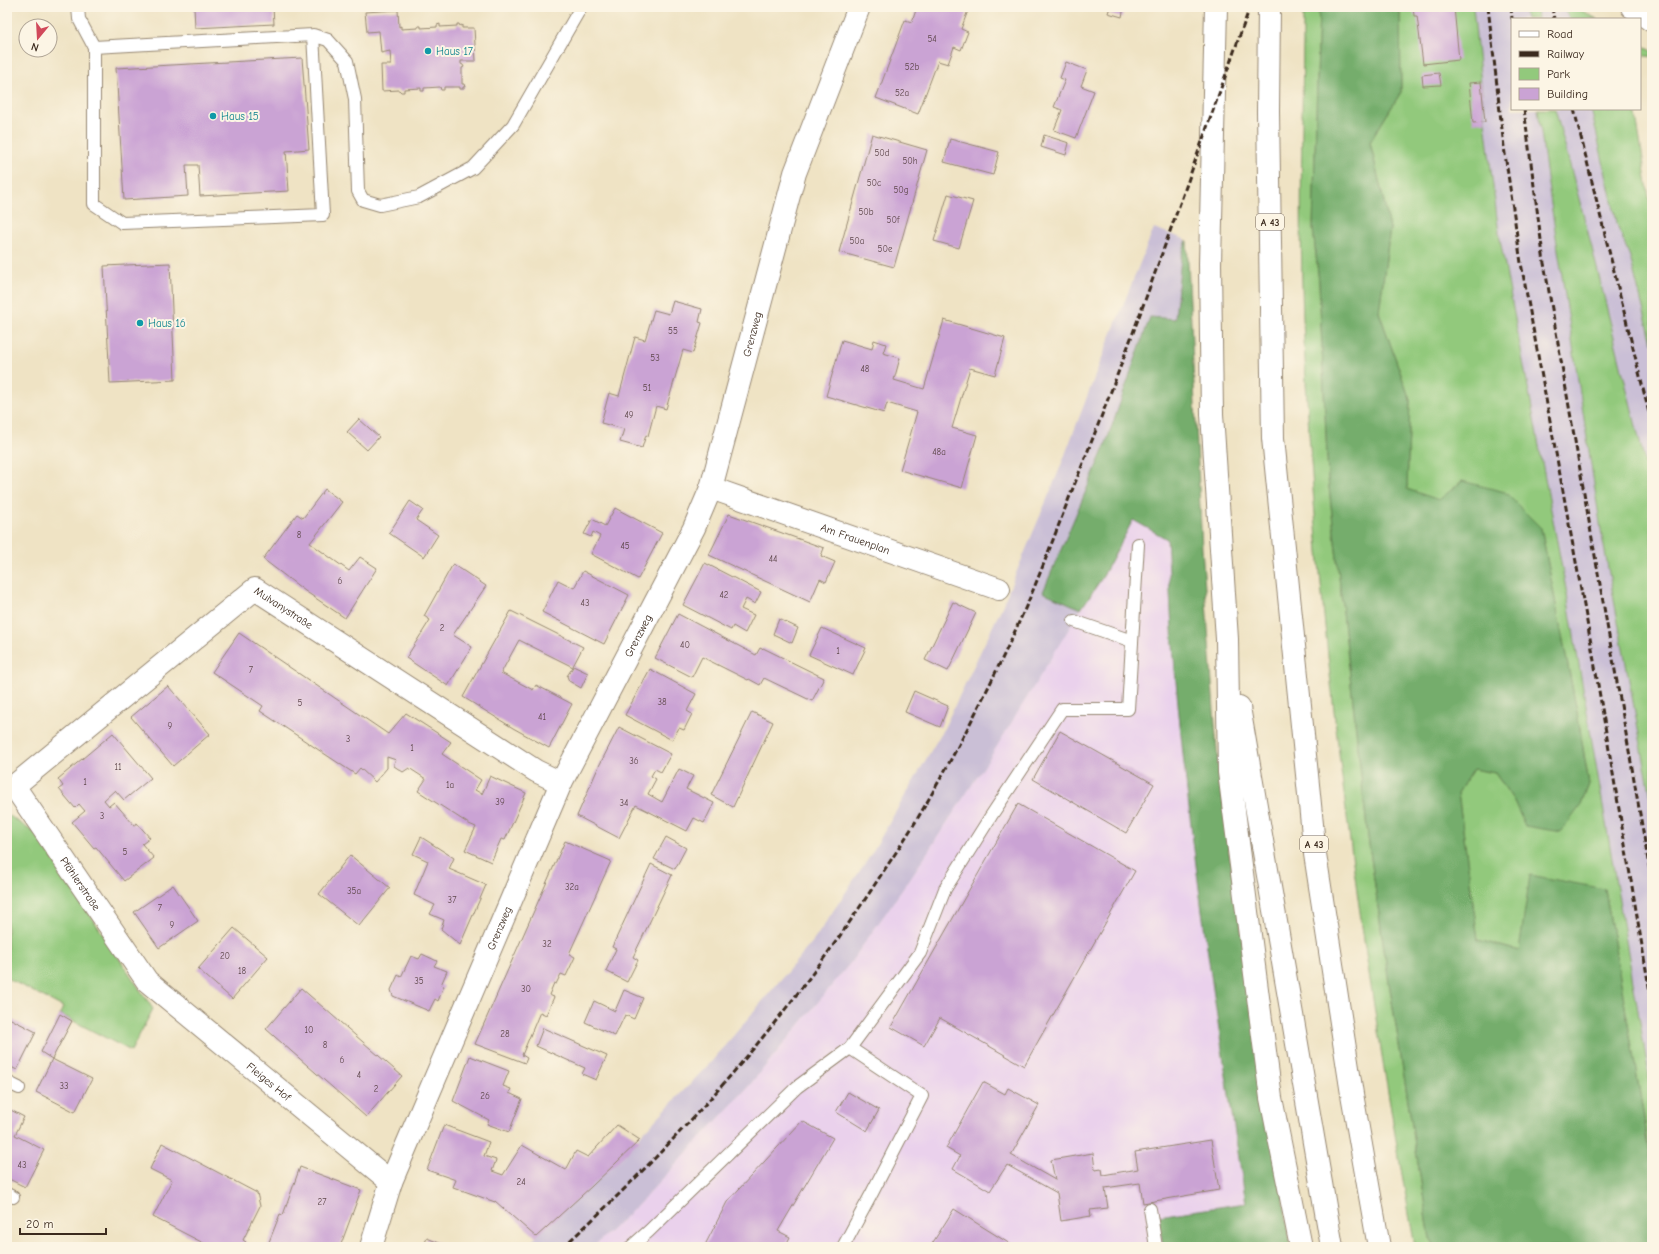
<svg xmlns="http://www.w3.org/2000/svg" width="1659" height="1254" font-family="'Comic Neue',sans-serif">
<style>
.built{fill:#ead1ec}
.industrial{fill:#cabfd6}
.green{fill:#92c97c;stroke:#667a4d}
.forest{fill:#75ad6c;stroke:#586c45}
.building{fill:#caa3d4}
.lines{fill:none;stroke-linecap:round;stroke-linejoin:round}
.lane-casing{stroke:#958671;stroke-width:14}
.street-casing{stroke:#958671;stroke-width:24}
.highway-casing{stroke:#958671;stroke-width:24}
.lane{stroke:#fff;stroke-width:12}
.street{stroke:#fff;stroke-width:22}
.highway{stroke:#fff;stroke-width:22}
.rail{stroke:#3b2a1e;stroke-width:3;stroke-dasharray:6 3;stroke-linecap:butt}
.culture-dot{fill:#0f9aa8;stroke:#fcf5e5;stroke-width:1.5}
.labels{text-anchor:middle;stroke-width:4;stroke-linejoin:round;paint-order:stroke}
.number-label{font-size:9px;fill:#5f484c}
.shield{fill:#fcf5e5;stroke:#75675a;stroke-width:1}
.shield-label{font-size:10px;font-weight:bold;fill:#3b2a1e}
.culture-label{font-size:11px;fill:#0d838f;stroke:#fcf5e5;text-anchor:start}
.street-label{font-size:11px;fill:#3b2a1e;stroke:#fcf5e5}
</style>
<rect width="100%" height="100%" fill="#fcf5e5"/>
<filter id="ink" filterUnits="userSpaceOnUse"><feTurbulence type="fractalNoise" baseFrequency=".025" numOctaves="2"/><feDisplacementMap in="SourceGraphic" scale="8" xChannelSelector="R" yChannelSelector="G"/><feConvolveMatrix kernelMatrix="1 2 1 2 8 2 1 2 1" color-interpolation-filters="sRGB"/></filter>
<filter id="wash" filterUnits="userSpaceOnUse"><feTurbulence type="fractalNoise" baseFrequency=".012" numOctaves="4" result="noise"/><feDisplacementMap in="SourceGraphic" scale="16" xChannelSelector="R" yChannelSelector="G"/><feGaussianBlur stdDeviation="0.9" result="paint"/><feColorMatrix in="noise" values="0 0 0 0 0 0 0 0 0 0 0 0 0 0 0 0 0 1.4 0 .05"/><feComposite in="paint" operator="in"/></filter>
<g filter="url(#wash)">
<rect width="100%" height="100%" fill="#efe3c4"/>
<path class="built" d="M 1133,519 L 1167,539 L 1175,670 L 1197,867 L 1219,1034 L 1246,1204 L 1158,1216 L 1163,1247 L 593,1247 L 636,1207 L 748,1087 L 851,962 L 909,880 L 991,756 L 1067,631 L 1102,578 Z"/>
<path class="industrial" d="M 1473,7 L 1524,7 L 1526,19 L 1512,19 L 1512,109 L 1538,109 L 1547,178 L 1602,536 L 1652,803 L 1652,1093 L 1566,589 L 1499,234 L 1485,122 Z
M 1537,7 L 1564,7 L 1569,19 L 1538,19 Z
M 1555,109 L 1591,109 L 1618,227 L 1630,257 L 1652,343 L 1652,491 L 1590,240 Z
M 1154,228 L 1187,240 L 1181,257 L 1175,319 L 1150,317 L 1105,446 L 1043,592 L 1081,609 L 991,756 L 909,880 L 851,962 L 748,1087 L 636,1207 L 593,1247 L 525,1247 L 592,1186 L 640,1140 L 638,1138 L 713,1060 L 814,940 L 873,851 L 943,730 L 1001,609 L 1060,468 L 1101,360 Z"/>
<path class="green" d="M 1303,7 L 1319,7 L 1313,229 L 1319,282 L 1328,478 L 1368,837 L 1387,970 L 1430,1238 L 1435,1246 L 1451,1247 L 1415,1247 C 1359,941 1316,631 1303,320 C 1299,216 1303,111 1303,7 Z
M 1400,7 L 1473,7 L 1485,122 L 1499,234 L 1566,589 L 1652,1093 L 1652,1165 L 1605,889 L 1519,951 L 1478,940 L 1458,793 L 1473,769 L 1495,773 L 1514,801 L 1526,826 L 1581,805 L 1589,784 L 1577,712 L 1541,528 L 1462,481 L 1439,501 L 1407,490 L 1410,400 L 1379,312 L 1390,228 L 1370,142 L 1401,92 Z
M 1524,7 L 1537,7 L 1538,19 L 1526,19 Z
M 1564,7 L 1575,7 L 1597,19 L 1569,19 Z
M 1640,44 L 1652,51 L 1652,57 L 1640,55 Z
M 1538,109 L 1555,109 L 1590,240 L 1652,491 L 1652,803 L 1602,536 L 1547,178 Z
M 1591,109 L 1635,109 L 1652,217 L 1652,343 L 1630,257 L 1618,227 Z
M 7,814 L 36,834 L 153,1009 L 131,1051 L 60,1014 L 63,1007 L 7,978 Z"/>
<path class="forest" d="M 1319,7 L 1400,7 L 1401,92 L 1370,142 L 1390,228 L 1379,312 L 1410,400 L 1407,489 L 1439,500 L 1462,481 L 1505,492 L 1541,528 L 1577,712 L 1589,784 L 1581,805 L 1561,832 L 1525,826 L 1514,801 L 1495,773 L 1473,769 L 1458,793 L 1478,940 L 1519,951 L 1530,875 L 1605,889 L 1652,1165 L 1652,1247 L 1435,1246 L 1430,1238 L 1387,970 L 1368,837 L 1328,478 L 1319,282 L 1313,229 Z
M 1187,240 L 1202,548 L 1217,750 L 1229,852 L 1291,1247 L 1186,1247 L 1185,1246 L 1181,1247 L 1163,1247 L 1158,1216 L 1246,1203 C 1218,1026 1190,849 1175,670 C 1171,627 1170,583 1167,539 L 1133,520 L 1102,578 L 1081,609 L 1043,592 L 1105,446 L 1150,317 L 1175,319 L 1181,257 Z"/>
<g id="blocks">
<path class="building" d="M 194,7 L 273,7 L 274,24 L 195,28 Z
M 917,7 L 978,7 L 976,11 L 969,8 L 961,29 L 968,32 L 961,50 L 954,47 L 948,64 L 938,61 L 918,114 L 876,98 L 905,20 L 912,22 Z
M 1110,7 L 1124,7 L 1122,17 L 1108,13 Z
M 1413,7 L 1454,7 L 1459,60 L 1423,64 L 1417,16 L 1414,16 Z
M 398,10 L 399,27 L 401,26 L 401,29 L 418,28 L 418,26 L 421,26 L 421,28 L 437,27 L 437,25 L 440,24 L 440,27 L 457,26 L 457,24 L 459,24 L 460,26 L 462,25 L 462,28 L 474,28 L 476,61 L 461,61 L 461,64 L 463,65 L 464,67 L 462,68 L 462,84 L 464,84 L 465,87 L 463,87 L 463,89 L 460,89 L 460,87 L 444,87 L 444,90 L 441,90 L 440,87 L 424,88 L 424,91 L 421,91 L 421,88 L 404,89 L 404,92 L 401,92 L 399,90 L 382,91 L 381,65 L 391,65 L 390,51 L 381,53 L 379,31 L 367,32 L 365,12 Z
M 302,58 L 309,149 L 286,151 L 289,191 L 200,196 L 198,165 L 186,165 L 188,196 L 124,200 L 116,68 Z
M 1066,62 L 1087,70 L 1081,86 L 1094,91 L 1076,138 L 1054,130 L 1062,110 L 1054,107 L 1065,80 L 1060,78 Z
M 1439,73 L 1441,85 L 1423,86 L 1422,75 Z
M 1481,82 L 1485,122 L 1473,123 L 1469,83 Z
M 872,134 L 927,150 L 894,267 L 839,252 Z
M 1044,135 L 1069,143 L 1066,155 L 1041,147 Z
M 950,139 L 999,152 L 993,175 L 944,162 Z
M 948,194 L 973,201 L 959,248 L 934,241 Z
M 170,263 L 175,380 L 110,383 L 104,266 Z
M 673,301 L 702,309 L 699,322 L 702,323 L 693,353 L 683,350 L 666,409 L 656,406 L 648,436 L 646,435 L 642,448 L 620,442 L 624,429 L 601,423 L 609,393 L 619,396 L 635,337 L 645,340 L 654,310 L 669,314 Z
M 944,320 L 1005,338 L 995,375 L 970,368 L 952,428 L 977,435 L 962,488 L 900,470 L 917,412 L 887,403 L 884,413 L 826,396 L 842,340 L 872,349 L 874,340 L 886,344 L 883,353 L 900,358 L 894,380 L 924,389 Z
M 359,419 L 379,437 L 367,450 L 347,432 Z
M 325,489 L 342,502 L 310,543 L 349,571 L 360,557 L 377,568 L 345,618 L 305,591 L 263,559 L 297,514 L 303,518 Z
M 410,501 L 423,510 L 416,520 L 438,535 L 424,557 L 389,533 Z
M 615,508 L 662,533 L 638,579 L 591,554 L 600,536 L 593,532 L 591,537 L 584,534 L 592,519 L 605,526 Z
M 729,514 L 824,548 L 821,556 L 835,562 L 826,582 L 820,579 L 810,602 L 709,555 Z
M 705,563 L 761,592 L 755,604 L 746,599 L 741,609 L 754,615 L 745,633 L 733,626 L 731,630 L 683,605 Z
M 453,564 L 486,586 L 453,635 L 472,647 L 448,686 L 406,658 L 430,620 L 424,616 Z
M 583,571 L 629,595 L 604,644 L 542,612 L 558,580 L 574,588 Z
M 953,602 L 976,613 L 948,671 L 925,660 Z
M 511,611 L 583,647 L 573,666 L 588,673 L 581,688 L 569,681 L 567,676 L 573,667 L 519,640 L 501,673 L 533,690 L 536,685 L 572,704 L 549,748 L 513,728 L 463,697 Z
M 678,614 L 756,655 L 760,648 L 762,649 L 763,648 L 824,678 L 812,701 L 764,678 L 760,685 L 749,679 L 748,680 L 702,657 L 692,677 L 655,658 Z
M 779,619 L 798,628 L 792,643 L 773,634 Z
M 822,628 L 866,648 L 853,675 L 809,655 Z
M 239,633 L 388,734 L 406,713 L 451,742 L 442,754 L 481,780 L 475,790 L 482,794 L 490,776 L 526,793 L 505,840 L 501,839 L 491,862 L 465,850 L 476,827 L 469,824 L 418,791 L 426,779 L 409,768 L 403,772 L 394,766 L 394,763 L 396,760 L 387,757 L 387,768 L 375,782 L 360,768 L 355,774 L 260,711 L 263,706 L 212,672 Z
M 650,669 L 696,694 L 687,711 L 692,714 L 684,730 L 679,728 L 672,740 L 625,715 Z
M 168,686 L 210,734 L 173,766 L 131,717 Z
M 914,691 L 948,706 L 940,727 L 905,712 Z
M 752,712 L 773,722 L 733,807 L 711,795 Z
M 619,727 L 671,754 L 661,772 L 655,769 L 651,776 L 656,779 L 648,794 L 662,802 L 679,769 L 693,776 L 686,789 L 714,803 L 704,823 L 694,818 L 687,831 L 636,805 L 619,838 L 577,816 L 598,768 Z
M 1060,731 L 1154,784 L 1126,833 L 1033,779 Z
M 113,733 L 151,778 L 124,800 L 115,790 L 104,800 L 109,806 L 114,802 L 134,825 L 137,823 L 150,838 L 142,844 L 154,858 L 124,881 L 96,847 L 94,848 L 72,822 L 85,811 L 79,804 L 75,808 L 59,789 L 63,786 L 58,779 Z
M 1018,804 L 1135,871 L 1024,1066 L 940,1018 L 924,1046 L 891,1027 Z
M 421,837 L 454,858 L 449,869 L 486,885 L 460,945 L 441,929 L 444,920 L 430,914 L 435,905 L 414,895 L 428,861 L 413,854 Z
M 666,837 L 686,848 L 675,869 L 654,859 Z
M 565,841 L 611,861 L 569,954 L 575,957 L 566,976 L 561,974 L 556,984 L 554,983 L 549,995 L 554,997 L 546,1015 L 540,1012 L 522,1055 L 527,1058 L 525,1063 L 475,1044 Z
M 350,855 L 390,888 L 359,926 L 319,894 Z
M 651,864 L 672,875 L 633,957 L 638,960 L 627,982 L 606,971 L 616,949 L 612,947 Z
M 173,885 L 198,921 L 159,948 L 134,912 Z
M 234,928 L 268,957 L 232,999 L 198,969 Z
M 422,954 L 437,961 L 434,966 L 447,971 L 441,985 L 444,986 L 438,1001 L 435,999 L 429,1011 L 393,996 L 391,990 L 398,975 L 401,977 L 411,956 L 419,959 Z
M 301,988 L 402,1076 L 366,1117 L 266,1029 Z
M 624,990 L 643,998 L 634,1019 L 625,1015 L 615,1036 L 585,1022 L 594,1001 L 615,1011 Z
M 60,1014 L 72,1021 L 52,1059 L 92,1079 L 75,1112 L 36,1092 L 52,1059 L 41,1052 Z
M 7,1017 L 36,1032 L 17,1070 L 7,1065 Z
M 543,1028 L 607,1056 L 596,1080 L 582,1074 L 585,1068 L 536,1046 Z
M 470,1056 L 509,1071 L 503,1086 L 511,1089 L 509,1093 L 522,1099 L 509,1132 L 487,1124 L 489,1120 L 453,1101 Z
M 983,1082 L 1005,1094 L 1008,1088 L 1039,1105 L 1011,1155 L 1055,1180 L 1051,1160 L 1093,1153 L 1095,1170 L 1102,1169 L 1103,1175 L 1138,1169 L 1135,1152 L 1211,1140 L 1219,1190 L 1143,1203 L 1140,1183 L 1105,1188 L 1108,1208 L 1090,1210 L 1091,1216 L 1061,1221 L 1057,1193 L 1007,1165 L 990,1191 L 953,1169 L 960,1156 L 946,1148 Z
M 848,1092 L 879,1110 L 867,1131 L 836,1112 Z
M 7,1108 L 24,1117 L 15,1135 L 44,1150 L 25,1187 L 7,1178 Z
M 802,1121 L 833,1138 L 778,1231 L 790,1237 L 785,1247 L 704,1247 L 727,1202 Z
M 444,1125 L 489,1142 L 484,1156 L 496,1160 L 492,1171 L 503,1175 L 522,1145 L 566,1170 L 576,1151 L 588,1157 L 617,1125 L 640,1140 L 592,1186 L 536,1237 L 495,1201 L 495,1202 L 453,1187 L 456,1180 L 427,1170 Z
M 162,1143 L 257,1193 L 260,1206 L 243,1240 L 246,1242 L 244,1247 L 211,1247 L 153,1217 L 172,1180 L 150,1169 Z
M 300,1167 L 361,1190 L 340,1247 L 267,1247 L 280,1214 L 283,1215 Z
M 954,1209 L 1015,1247 L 930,1247 Z
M 427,1238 L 449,1247 L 423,1247 Z"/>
</g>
</g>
<g filter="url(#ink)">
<use href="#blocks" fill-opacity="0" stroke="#958671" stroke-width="1"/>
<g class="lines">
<g class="lane-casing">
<path id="lane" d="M 78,7 L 79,19 L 94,47 L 94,204 L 122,223 L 323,215 L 313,35
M 94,47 L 313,35 L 328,40 L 347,61 L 355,99 L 358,191 L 363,200 L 380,205 L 419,197 L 473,168 L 513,125 L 581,7
M 1074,621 L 1132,641
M 850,1048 L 920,953 L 945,889 L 991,816 L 1062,709 L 1128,709 L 1138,544
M 7,1082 L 19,1088
M 7,1194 L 13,1197
M 1150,1209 L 1156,1247
M 631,1247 L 649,1231 L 797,1087 L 850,1048 L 922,1096 L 872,1193 L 843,1247"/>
</g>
<g class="street-casing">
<g id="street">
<path d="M 1632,7 L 1652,21"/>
<path id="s1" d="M 711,488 L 999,589"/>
<path id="s2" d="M 14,786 L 147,981 L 391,1182"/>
<path id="s3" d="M 7,789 L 14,786 L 255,589 L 536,771 L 561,783"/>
<path id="s4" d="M 371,1247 L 391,1182 L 561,783 L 694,528 L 711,488 L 795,173 L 859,7"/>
</g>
</g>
<g class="highway-casing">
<path id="highway" d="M 1216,7 L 1210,264 L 1212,414 L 1227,639 L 1229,772 L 1271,1098 L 1301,1247
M 1269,7 L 1268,112 L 1273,438 L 1315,854 L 1352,1094 L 1379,1247
M 1239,707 L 1332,1247"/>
</g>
<use href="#lane" class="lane"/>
<use href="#street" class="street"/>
<use href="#highway" class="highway"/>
<path class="rail" d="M 1488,7 L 1504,147 L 1521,263 L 1592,649 L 1652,1005
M 1511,7 L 1512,19
M 1552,7 L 1554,19
M 1524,109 L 1544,263 L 1652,883
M 1574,109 L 1652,425
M 563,1247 C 684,1137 792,1013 881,875 C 893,857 905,839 916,821 C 958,750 995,677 1028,602 C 1044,565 1058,526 1073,488 C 1137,330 1192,168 1250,7"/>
</g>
</g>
<g class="culture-dot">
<circle cx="428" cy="51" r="4"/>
<circle cx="213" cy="116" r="4"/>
<circle cx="140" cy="323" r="4"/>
</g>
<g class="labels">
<g class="number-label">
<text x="932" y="42">54</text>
<text x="912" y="70">52b</text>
<text x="902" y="96">52a</text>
<text x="882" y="156">50d</text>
<text x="910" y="164">50h</text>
<text x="874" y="186">50c</text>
<text x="901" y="193">50g</text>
<text x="866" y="215">50b</text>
<text x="893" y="223">50f</text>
<text x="857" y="244">50a</text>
<text x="885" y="252">50e</text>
<text x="673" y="334">55</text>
<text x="655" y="361">53</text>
<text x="865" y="372">48</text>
<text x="647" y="391">51</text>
<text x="629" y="418">49</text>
<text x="939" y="455">48a</text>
<text x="299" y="538">8</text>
<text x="625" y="549">45</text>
<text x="773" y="562">44</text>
<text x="340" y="584">6</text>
<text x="724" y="598">42</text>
<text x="585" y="606">43</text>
<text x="442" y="631">2</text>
<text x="685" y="648">40</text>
<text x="838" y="654">1</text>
<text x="251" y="673">7</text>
<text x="662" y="705">38</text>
<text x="300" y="706">5</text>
<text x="542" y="720">41</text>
<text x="170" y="729">9</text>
<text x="348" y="742">3</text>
<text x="412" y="751">1</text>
<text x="634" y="764">36</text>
<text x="118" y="770">11</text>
<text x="85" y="785">1</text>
<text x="450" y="788">1a</text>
<text x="500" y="805">39</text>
<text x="624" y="806">34</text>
<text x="102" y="819">3</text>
<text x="125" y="855">5</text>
<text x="572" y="890">32a</text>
<text x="354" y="894">35a</text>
<text x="452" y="903">37</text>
<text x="160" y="911">7</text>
<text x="172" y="928">9</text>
<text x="547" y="947">32</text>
<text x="225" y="959">20</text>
<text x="242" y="974">18</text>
<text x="419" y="984">35</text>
<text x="526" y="992">30</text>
<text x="309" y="1033">10</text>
<text x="505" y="1037">28</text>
<text x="325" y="1048">8</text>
<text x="342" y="1063">6</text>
<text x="359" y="1078">4</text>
<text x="64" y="1089">33</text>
<text x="376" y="1092">2</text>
<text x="485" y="1099">26</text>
<text x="22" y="1168">43</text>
<text x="521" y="1185">24</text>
<text x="322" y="1205">27</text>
</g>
<g class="shield">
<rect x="1256" y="214" width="28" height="16" rx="3"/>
<rect x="1300" y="836" width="28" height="16" rx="3"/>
</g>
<g class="shield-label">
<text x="1270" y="226">A 43</text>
<text x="1314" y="848">A 43</text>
</g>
<g class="culture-label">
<text x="436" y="55">Haus 17</text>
<text x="221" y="120">Haus 15</text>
<text x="148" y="327">Haus 16</text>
</g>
<g class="street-label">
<text dy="4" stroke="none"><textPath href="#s4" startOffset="992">Grenzweg</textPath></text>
<text dy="4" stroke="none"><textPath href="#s1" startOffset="153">Am Frauenplan</textPath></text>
<text dy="4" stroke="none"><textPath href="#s3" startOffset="353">Mulvanystraße</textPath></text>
<text dy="4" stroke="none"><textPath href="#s4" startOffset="668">Grenzweg</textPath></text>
<text dy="4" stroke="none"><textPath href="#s2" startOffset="118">Pfählerstraße</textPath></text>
<text dy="4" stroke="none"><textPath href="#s4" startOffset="344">Grenzweg</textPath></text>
<text dy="4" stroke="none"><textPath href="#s2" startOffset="394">Fleiges Hof</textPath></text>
</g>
</g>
<rect width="1659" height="1254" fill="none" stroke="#fcf5e5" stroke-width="24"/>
<rect x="1511" y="18" width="130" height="92" fill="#fcf5e5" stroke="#afa495"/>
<rect x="1519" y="31" width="20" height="6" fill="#ffffff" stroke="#afa495"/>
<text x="1547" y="38" font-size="12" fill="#3b2a1e">Road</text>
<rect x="1519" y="51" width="20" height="6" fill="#3b2a1e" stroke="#afa495"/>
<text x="1547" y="58" font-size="12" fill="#3b2a1e">Railway</text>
<rect x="1519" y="68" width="20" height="12" fill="#92c97c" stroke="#afa495"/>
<text x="1547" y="78" font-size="12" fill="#3b2a1e">Park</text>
<rect x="1519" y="88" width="20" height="12" fill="#caa3d4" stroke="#afa495"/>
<text x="1547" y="98" font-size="12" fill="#3b2a1e">Building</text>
<g transform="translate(38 38) rotate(198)"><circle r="19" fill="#fcf5e5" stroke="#afa495"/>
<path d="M0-3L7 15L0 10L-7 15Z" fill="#d1495b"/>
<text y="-6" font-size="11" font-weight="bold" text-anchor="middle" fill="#3b2a1e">N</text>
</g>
<path d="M20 1228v6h86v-6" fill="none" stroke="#3b2a1e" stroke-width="2"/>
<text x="26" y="1228" font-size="12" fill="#3b2a1e" stroke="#fcf5e5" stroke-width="3" paint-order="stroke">20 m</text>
</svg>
